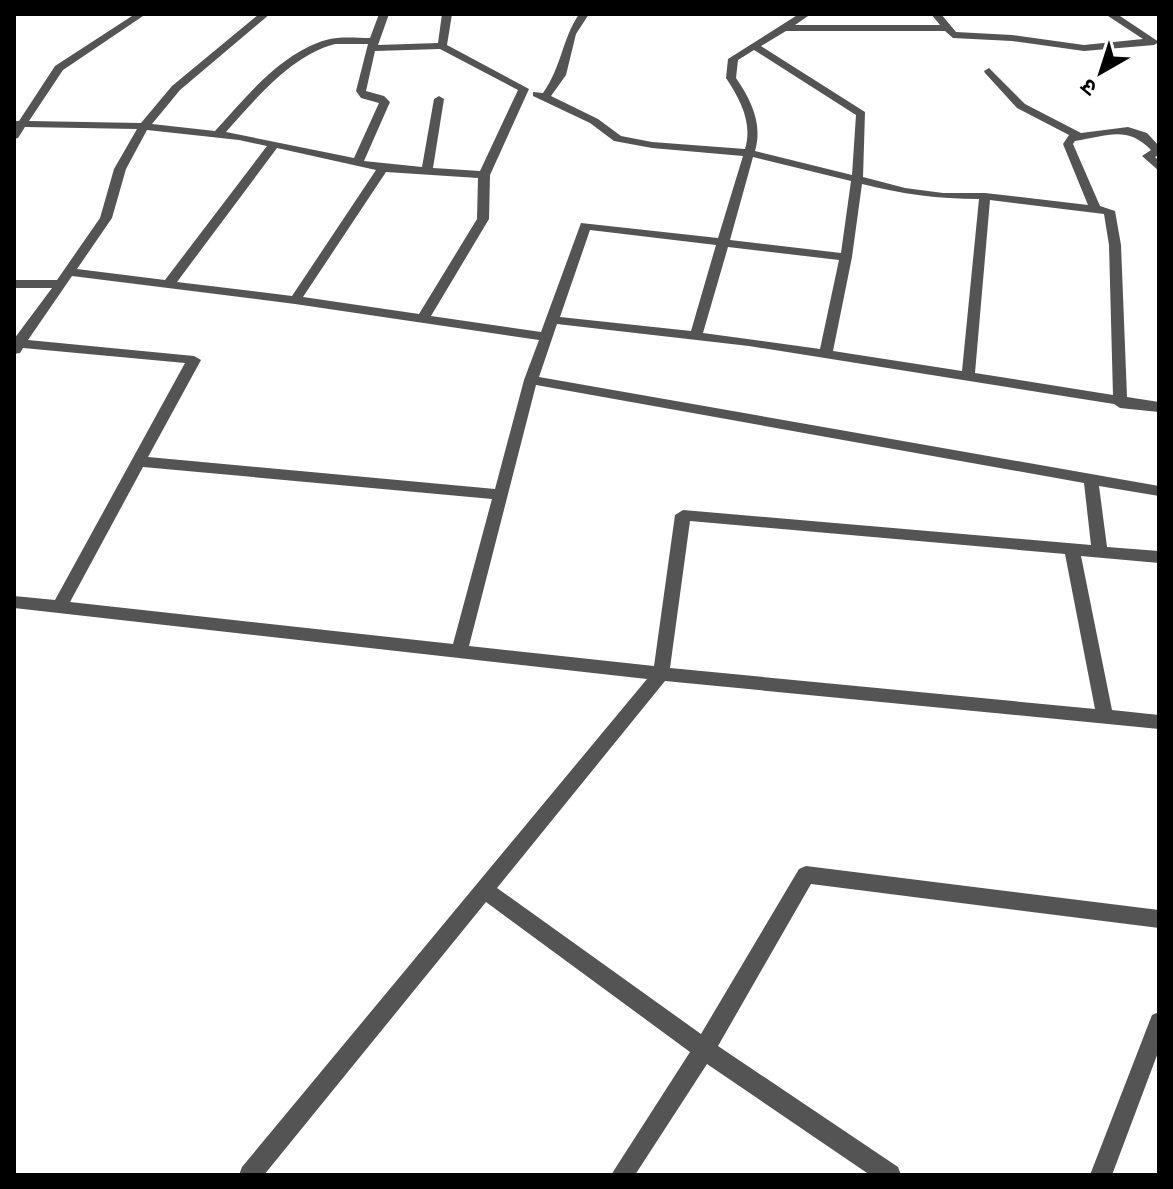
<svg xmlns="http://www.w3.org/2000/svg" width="1173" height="1189" font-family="'Source Sans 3','Noto Sans Devanagari',sans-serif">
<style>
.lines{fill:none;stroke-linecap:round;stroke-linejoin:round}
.street{fill:#545454;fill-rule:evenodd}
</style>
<rect width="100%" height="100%" fill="#fff"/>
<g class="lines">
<path class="street" d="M 135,14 L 146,14 L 63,70 L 29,121 L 141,123 L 172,86 L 259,14 L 270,14 L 180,90 L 152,124 L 215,131 C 246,97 281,53 326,40 C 340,36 356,38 370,38 L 379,14 L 389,14 L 378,45 L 438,43 L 442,14 L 452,14 L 447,45 L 529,89 L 490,175 L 489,219 L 431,316 L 541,332 L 581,223 L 718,238 L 743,156 L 652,148 L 614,141 L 590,123 L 533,96 L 533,92 L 543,93 C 562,66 561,42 579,14 L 589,14 L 576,34 L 566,75 L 551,96 L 598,119 L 621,136 L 652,142 L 745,149 C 753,123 740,99 726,78 L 728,59 L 799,14 L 811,14 L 795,25 L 940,25 L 931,14 L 941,14 L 956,32 L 1012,35 L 1084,45 L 1143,39 L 1105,14 L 1117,14 L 1159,42 L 1154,45 L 1084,51 L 1012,41 L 953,38 L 945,31 L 786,31 L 761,46 L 865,112 L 863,177 L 905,188 L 943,193 L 985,193 L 1088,205 L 1063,144 L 1069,135 L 1017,108 L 985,73 L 984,71 L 989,68 L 1025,104 L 1081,133 L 1128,127 L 1147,133 L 1159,146 L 1159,155 L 1155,157 L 1159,161 L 1159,171 L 1142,156 L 1151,150 C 1127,125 1107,136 1075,141 L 1073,144 L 1100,206 L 1115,211 L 1121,245 L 1127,397 L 1159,402 L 1159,412 L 1120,408 L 1114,404 L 749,346 L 557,324 L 539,377 L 1159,486 L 1159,496 L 1099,486 L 1107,547 L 1159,551 L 1159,563 L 1081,556 L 1112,710 L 1159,715 L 1159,729 L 665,681 L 497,888 L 701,1034 L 799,869 L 806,866 L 1159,910 L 1159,928 L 811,884 L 718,1046 L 898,1167 L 901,1175 L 870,1175 L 707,1064 L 635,1175 L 611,1175 L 690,1052 L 486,902 L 264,1175 L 239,1175 L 242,1167 L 647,679 L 14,608 L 14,596 L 55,600 L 185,363 L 23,348 L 20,353 L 14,354 L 14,339 L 52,288 L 14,288 L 14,280 L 57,280 L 100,218 L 114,169 L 137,129 L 25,127 L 18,138 L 14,139 L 14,121 L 19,121 L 55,66 ZM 335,44 L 368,44 L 356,91 L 361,98 L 379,103 L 354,158 L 226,132 C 256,99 290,56 335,44 ZM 440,49 L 518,90 L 480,171 L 433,168 L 444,99 L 439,96 L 434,99 L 422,167 L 364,161 L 390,102 L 384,96 L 366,91 L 375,51 ZM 754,50 L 856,115 L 852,175 L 755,151 C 763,124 751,100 736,78 L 738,60 ZM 147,130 L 239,140 L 267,146 L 165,280 L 77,269 L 112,218 L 126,169 ZM 277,148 L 376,170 L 292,296 L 177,282 ZM 753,157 L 851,181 L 841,253 L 730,240 ZM 386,172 L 478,178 L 477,219 L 419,314 L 303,297 ZM 862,184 C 902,194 938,199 979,199 L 962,371 L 833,351 L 852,257 ZM 990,200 L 1104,214 L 1109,245 L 1113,395 L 975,373 ZM 590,230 L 716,245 L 691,331 L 560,317 ZM 728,247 L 839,260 L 820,349 L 703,333 ZM 72,276 L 295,304 L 539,340 L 524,380 L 495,489 L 148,457 L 201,360 L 194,356 L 28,340 ZM 536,385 L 1084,483 L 1091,545 L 683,510 L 675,515 L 654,666 L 469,646 ZM 143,467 L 492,499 L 453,644 L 70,602 ZM 690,521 L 1065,554 L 1095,709 L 670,668 Z
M 1159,1012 L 1159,1050 L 1112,1175 L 1090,1175 L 1152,1015 Z"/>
</g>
<rect width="1173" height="1189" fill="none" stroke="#000000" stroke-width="32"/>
<g transform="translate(1101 72) rotate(219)" stroke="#ffffff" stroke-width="6" paint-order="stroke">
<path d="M0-6L14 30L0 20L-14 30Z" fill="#000000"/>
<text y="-12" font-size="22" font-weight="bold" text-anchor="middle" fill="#000000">उ</text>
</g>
</svg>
